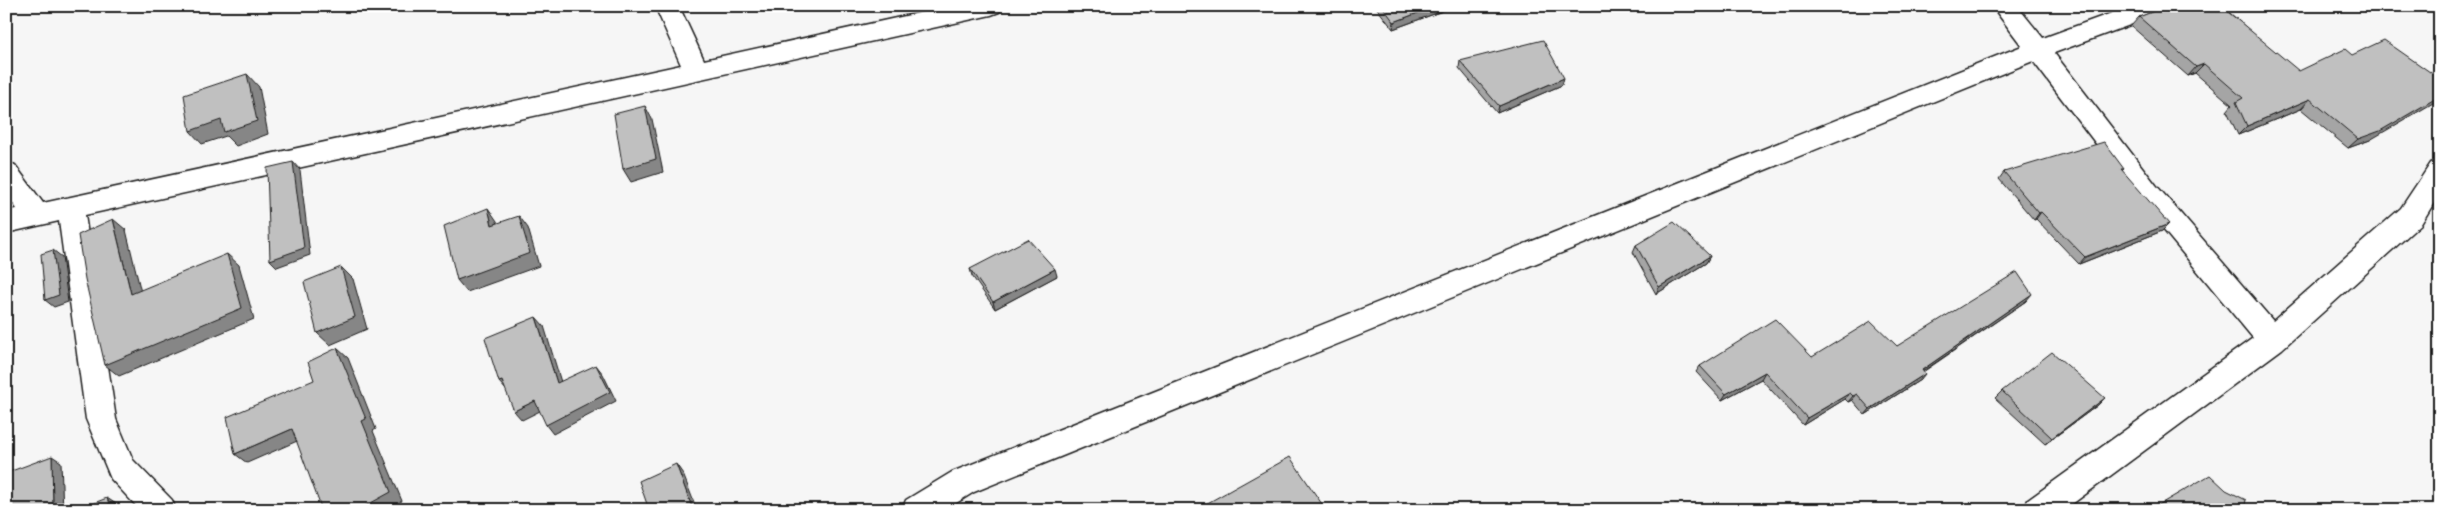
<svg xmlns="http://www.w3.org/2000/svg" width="2446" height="516" font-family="'Playpen Sans',sans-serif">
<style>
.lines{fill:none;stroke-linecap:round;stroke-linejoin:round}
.minor-casing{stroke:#1c1c1c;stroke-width:3}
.minor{fill:#fff;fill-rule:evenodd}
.wall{fill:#a5a5a5;stroke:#1c1c1c}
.shaded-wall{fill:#868686;stroke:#1c1c1c}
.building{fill:#c0c0c0;stroke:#1c1c1c}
</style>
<rect width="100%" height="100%" fill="#f6f6f6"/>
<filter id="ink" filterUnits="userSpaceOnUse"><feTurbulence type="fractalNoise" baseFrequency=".02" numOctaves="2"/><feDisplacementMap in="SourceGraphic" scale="10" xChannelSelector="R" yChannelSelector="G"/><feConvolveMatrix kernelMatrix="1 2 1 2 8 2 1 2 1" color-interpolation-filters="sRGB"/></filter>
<g filter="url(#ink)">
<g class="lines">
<g class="minor-casing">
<path id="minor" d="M 655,6 L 679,6 L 704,60 L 951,6 L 1003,6 L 999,12 L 991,15 L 85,215 L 116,419 L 133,460 L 172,500 L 176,510 L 140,510 L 111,479 L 86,419 L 59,221 L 6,233 L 6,211 L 17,209 L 6,193 L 6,162 L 15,165 L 43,203 L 681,65 Z
M 1992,6 L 2017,6 L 2043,38 L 2131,6 L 2169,6 L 2165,12 L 2054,53 L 2156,185 L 2273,321 L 2401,208 L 2431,163 L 2440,160 L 2440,193 L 2421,224 L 2282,349 L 2064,510 L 2024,510 L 2028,500 L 2253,338 L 2138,199 L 2033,61 L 974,492 L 945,510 L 902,510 L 906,500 L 952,472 L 2022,46 Z"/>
</g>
<use href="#minor" class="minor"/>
</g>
<path class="wall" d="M 1375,6 L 1456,6 L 1393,29 Z
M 2109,6 L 2125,6 L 2113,10 Z
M 2167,6 L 2228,6 L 2227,7 L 2230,11 L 2229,12 L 2370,140 L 2348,148 L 2301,109 L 2238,135 L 2227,111 L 2232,105 L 2195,73 L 2188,76 L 2131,26 L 2139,17 Z
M 1460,61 L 1562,85 L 1497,113 L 1459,68 Z
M 2124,169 L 2122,171 L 2162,231 L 2079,264 L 2036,219 L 2034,220 L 1999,179 L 2004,172 Z
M 1636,245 L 1710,256 L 1706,263 L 1656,294 L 1633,252 Z
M 970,269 L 1057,276 L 995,309 L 972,276 Z
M 2026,301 L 1923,372 L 1920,380 L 1865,415 L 1852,400 L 1848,402 L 1845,399 L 1803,425 L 1761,379 L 1722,400 L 1696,372 L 1700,366 L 1812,357 L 1897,346 Z
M 2002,391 L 2105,398 L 2098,405 L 2045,444 L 1995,398 Z"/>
<path class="shaded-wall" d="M 1436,6 L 1456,6 L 1393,29 L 1394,22 Z
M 2117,6 L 2125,6 L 2113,10 Z
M 2204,64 L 2195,73 L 2188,76 L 2196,67 Z
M 247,74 L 259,87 L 268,134 L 236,146 L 226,136 L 202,144 L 190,131 Z
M 1564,78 L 1562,85 L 1497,113 L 1499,106 Z
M 2440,96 L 2440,99 L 2370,140 L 2348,148 L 2358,139 Z
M 2310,99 L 2301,109 L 2238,135 L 2247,126 Z
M 645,106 L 652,119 L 663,172 L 631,182 L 623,169 Z
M 293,162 L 300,170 L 310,255 L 277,267 L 270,260 Z
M 488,208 L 497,221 L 502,238 L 492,225 Z
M 2041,212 L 2036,219 L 2034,220 L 2039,213 Z
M 519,216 L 528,228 L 539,266 L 467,292 L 457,280 Z
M 113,219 L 126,230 L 144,305 L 131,294 Z
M 2169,224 L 2162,231 L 2079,264 L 2085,257 Z
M 53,250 L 62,257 L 68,302 L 54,307 L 45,300 Z
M 227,254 L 239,265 L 254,319 L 119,376 L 105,365 Z
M 1710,256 L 1706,263 L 1656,294 L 1659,287 Z
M 341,267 L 353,279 L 367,329 L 330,345 L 317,333 Z
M 1055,269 L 1057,276 L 995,309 L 993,302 Z
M 2032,294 L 2026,301 L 1916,376 L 1922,370 Z
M 536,317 L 544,326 L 564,392 L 557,383 Z
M 337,348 L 348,358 L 376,429 L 373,431 L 402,501 L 386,510 L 358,510 L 362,421 Z
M 596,365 L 603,374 L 616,401 L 553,434 L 546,425 Z
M 1765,372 L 1761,379 L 1722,400 L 1726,394 Z
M 1925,374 L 1920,380 L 1865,415 L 1870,409 Z
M 502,381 L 507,391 L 499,382 Z
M 1850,393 L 1845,399 L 1803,425 L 1807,418 Z
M 1857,394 L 1852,400 L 1848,402 L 1853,396 Z
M 2105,398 L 2098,405 L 2045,444 L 2052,438 Z
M 535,401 L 542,410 L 522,420 L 514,411 Z
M 292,429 L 304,438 L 247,463 L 235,454 Z
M 52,456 L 61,462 L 63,510 L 53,510 Z
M 676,464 L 683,474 L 697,510 L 693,510 Z
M 107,498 L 116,504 L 118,510 L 111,510 Z"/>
<path class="building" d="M 1382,6 L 1436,6 L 1394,22 Z
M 2167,6 L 2225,6 L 2230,11 L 2228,12 L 2299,71 L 2345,49 L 2352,55 L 2384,40 L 2440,79 L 2440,96 L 2380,131 L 2358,139 L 2310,99 L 2247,126 L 2236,102 L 2243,98 L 2204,64 L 2196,67 L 2139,17 Z
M 1543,40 L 1564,78 L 1499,106 L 1460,61 Z
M 247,74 L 257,121 L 224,132 L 221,120 L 190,131 L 184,95 Z
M 645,106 L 656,159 L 623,169 L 614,114 Z
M 2104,142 L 2124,169 L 2121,169 L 2169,224 L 2085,257 L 2041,212 L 2039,213 L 2004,172 Z
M 293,162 L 304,248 L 270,260 L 267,168 Z
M 488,208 L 492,225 L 519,216 L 530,253 L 457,280 L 444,226 Z
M 113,219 L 131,294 L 227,254 L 242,308 L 105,365 L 85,279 L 78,235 Z
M 1674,222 L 1710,256 L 1659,287 L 1636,245 Z
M 1028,239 L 1055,269 L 993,302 L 970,269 Z
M 53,250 L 59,295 L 45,300 L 41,254 Z
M 341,267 L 355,317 L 317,333 L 304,282 Z
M 2017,272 L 2032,294 L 1922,370 L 1925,374 L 1870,409 L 1857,394 L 1853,396 L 1850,393 L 1807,418 L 1765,372 L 1726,394 L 1700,366 L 1775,319 L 1812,357 L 1871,321 L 1897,346 Z
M 536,317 L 557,383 L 596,365 L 610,392 L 546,425 L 535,401 L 514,411 L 502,381 L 499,382 L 485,338 Z
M 337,348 L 366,419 L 362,421 L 391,492 L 358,510 L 322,510 L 292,429 L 235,454 L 227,417 L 314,380 L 308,362 Z
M 2052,352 L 2105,398 L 2052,438 L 2002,391 Z
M 52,456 L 53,510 L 6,510 L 6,473 Z
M 1290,457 L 1326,510 L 1207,510 L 1204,505 Z
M 676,464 L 693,510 L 649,510 L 639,481 Z
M 2210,475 L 2226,490 L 2246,500 L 2244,510 L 2150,510 Z
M 107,498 L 111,510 L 76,510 Z"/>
</g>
<rect width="2446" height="516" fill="none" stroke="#fff" stroke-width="25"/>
<rect x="12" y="12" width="2421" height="491" fill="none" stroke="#1c1c1c" stroke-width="2" filter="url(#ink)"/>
</svg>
